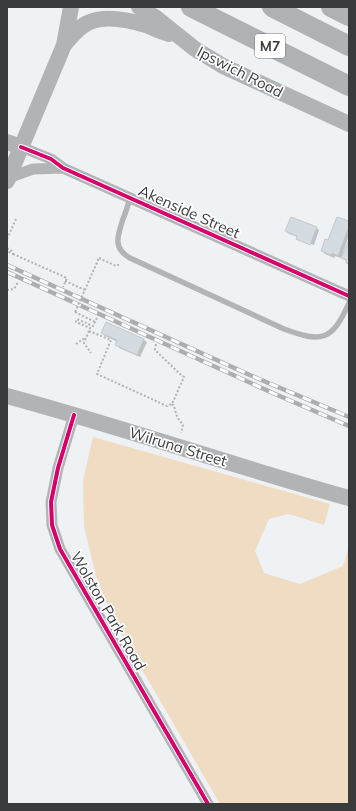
<svg xmlns="http://www.w3.org/2000/svg" width="356" height="811" font-family="Mulish,sans-serif">
<style>
.green{fill:#efdcc3}
.shadow{fill:#0003}
.building{fill:#d4dce2;stroke:#c5c7ca}
.lines{fill:none;stroke-linecap:round;stroke-linejoin:round}
.path{stroke:#b1b3b4;stroke-width:2;stroke-dasharray:2 2;stroke-linecap:butt}
.lane{stroke:#b3b4b5;stroke-width:5.5}
.street{stroke:#b3b4b5;stroke-width:11}
.secondary{stroke:#b2b3b4;stroke-width:16}
.highway{stroke:#afb1b4;stroke-width:20}
.rail-casing{stroke:#adaeaf;stroke-width:4.5}
.rail{stroke:#fff;stroke-width:3;stroke-dasharray:9;stroke-linecap:butt}
.path-bridge{stroke:#b1b3b4;stroke-width:2;stroke-dasharray:2 2;stroke-linecap:butt}
.cycleway-casing{stroke:#fff;stroke-width:6}
.cycleway{stroke:#d6006c;stroke-width:4}
.labels{text-anchor:middle;stroke-width:3.5;stroke-linejoin:round;paint-order:stroke}
.shield{fill:#fff;stroke:#747677;stroke-width:1}
.shield-label{font-size:14px;font-weight:bold;fill:#393b3d}
.street-label{font-size:15px;fill:#393b3d;stroke:#fff}
</style>
<rect width="100%" height="100%" fill="#eff2f5"/>
<path class="green" d="M 93,437 L 330,504 L 324,525 L 289,514 L 269,519 L 255,551 L 264,573 L 300,584 L 343,566 L 349,546 L 349,804 L 220,804 L 115,623 L 96,576 L 84,527 L 83,480 Z"/>
<path class="shadow" d="M 349,223 L 349,236 L 343,252 L 345,253 L 349,242 L 349,264 L 341,256 L 341,258 L 335,256 L 334,258 L 325,254 L 322,251 L 329,241 Z
M 316,227 L 319,230 L 314,245 L 299,240 L 299,241 L 297,239 L 298,237 L 289,234 L 286,231 Z
M 107,323 L 144,340 L 147,342 L 140,357 L 119,348 L 117,345 L 118,342 L 105,336 L 102,333 Z"/>
<path class="building" d="M 291,217 L 317,227 L 310,245 L 296,239 L 297,236 L 285,231 Z
M 337,217 L 349,221 L 349,226 L 338,256 L 332,253 L 331,255 L 321,251 L 325,239 L 328,240 Z
M 349,240 L 349,264 L 346,263 L 346,260 L 341,258 Z
M 106,322 L 144,339 L 137,355 L 115,345 L 117,340 L 101,333 Z"/>
<g class="lines">
<path class="path" d="M 7,239 L 16,219
M 7,248 L 12,251 L 13,254 L 7,251
M 13,254 L 67,278 L 63,287
M 99,258 L 116,266 L 120,264
M 65,281 L 85,290
M 7,290 L 14,289 L 18,282
M 75,312 L 95,322
M 97,318 L 93,326 L 77,319 L 76,322 L 90,328 L 89,331 L 111,340 L 97,374 L 167,406 L 172,404 L 184,377 L 180,374 L 155,350 L 156,344
M 89,331 L 84,343 L 91,353
M 76,344 L 83,339 L 85,340
M 172,404 L 174,406 L 177,417 L 183,425 L 181,433"/>
<path class="lane" d="M 130,198 C 128,205 126,212 123,219 C 118,235 112,248 130,258 L 284,329 C 322,343 332,341 349,303"/>
<path class="street" d="M 21,147 L 51,159 L 63,168 L 349,296
M 8,178 L 33,169 L 63,168
M 74,415 L 58,468 L 51,502 L 52,525 L 60,549 L 208,804"/>
<path class="secondary" d="M 139,7 L 155,17 L 195,49 L 223,66 L 349,124
M 64,45 C 72,36 79,26 90,22 C 106,15 129,20 146,25 C 153,28 161,32 169,34
M 7,142 L 21,147
M 7,181 L 64,45 L 71,7
M 7,396 C 122,427 234,466 349,498"/>
<path class="highway" d="M 191,7 L 349,86
M 272,7 L 349,46
M 331,7 L 349,16"/>
<g class="rail-casing">
<path id="rail" d="M 7,265 L 252,376 L 349,417
M 7,272 L 275,394 L 349,426"/>
</g>
<use href="#rail" class="rail"/>
<path class="path-bridge" d="M 75,312 L 99,258"/>
<g class="cycleway-casing">
<path id="cycleway" d="M 21,147 L 51,159 L 63,168 L 349,296
M 74,415 L 58,468 L 51,502 L 52,525 L 60,549 L 208,804"/>
</g>
<use href="#cycleway" class="cycleway"/>
</g>
<g class="labels">
<rect class="shield" x="255" y="34" width="30" height="24" rx="3"/>
<g class="shield-label">
<text x="270" y="51">M7</text>
</g>
<g class="street-label">
<text transform="translate(240 72) rotate(27)" y="5">Ipswich Road</text>
<text transform="translate(189 212) rotate(24)" y="5">Akenside Street</text>
<text transform="translate(178 447) rotate(17)" y="5">Wilruna Street</text>
<text transform="translate(108 611) rotate(60)" y="5">Wolston Park Road</text>
</g>
</g>
<rect width="356" height="811" fill="none" stroke="#393b3d" stroke-width="16"/>
</svg>
